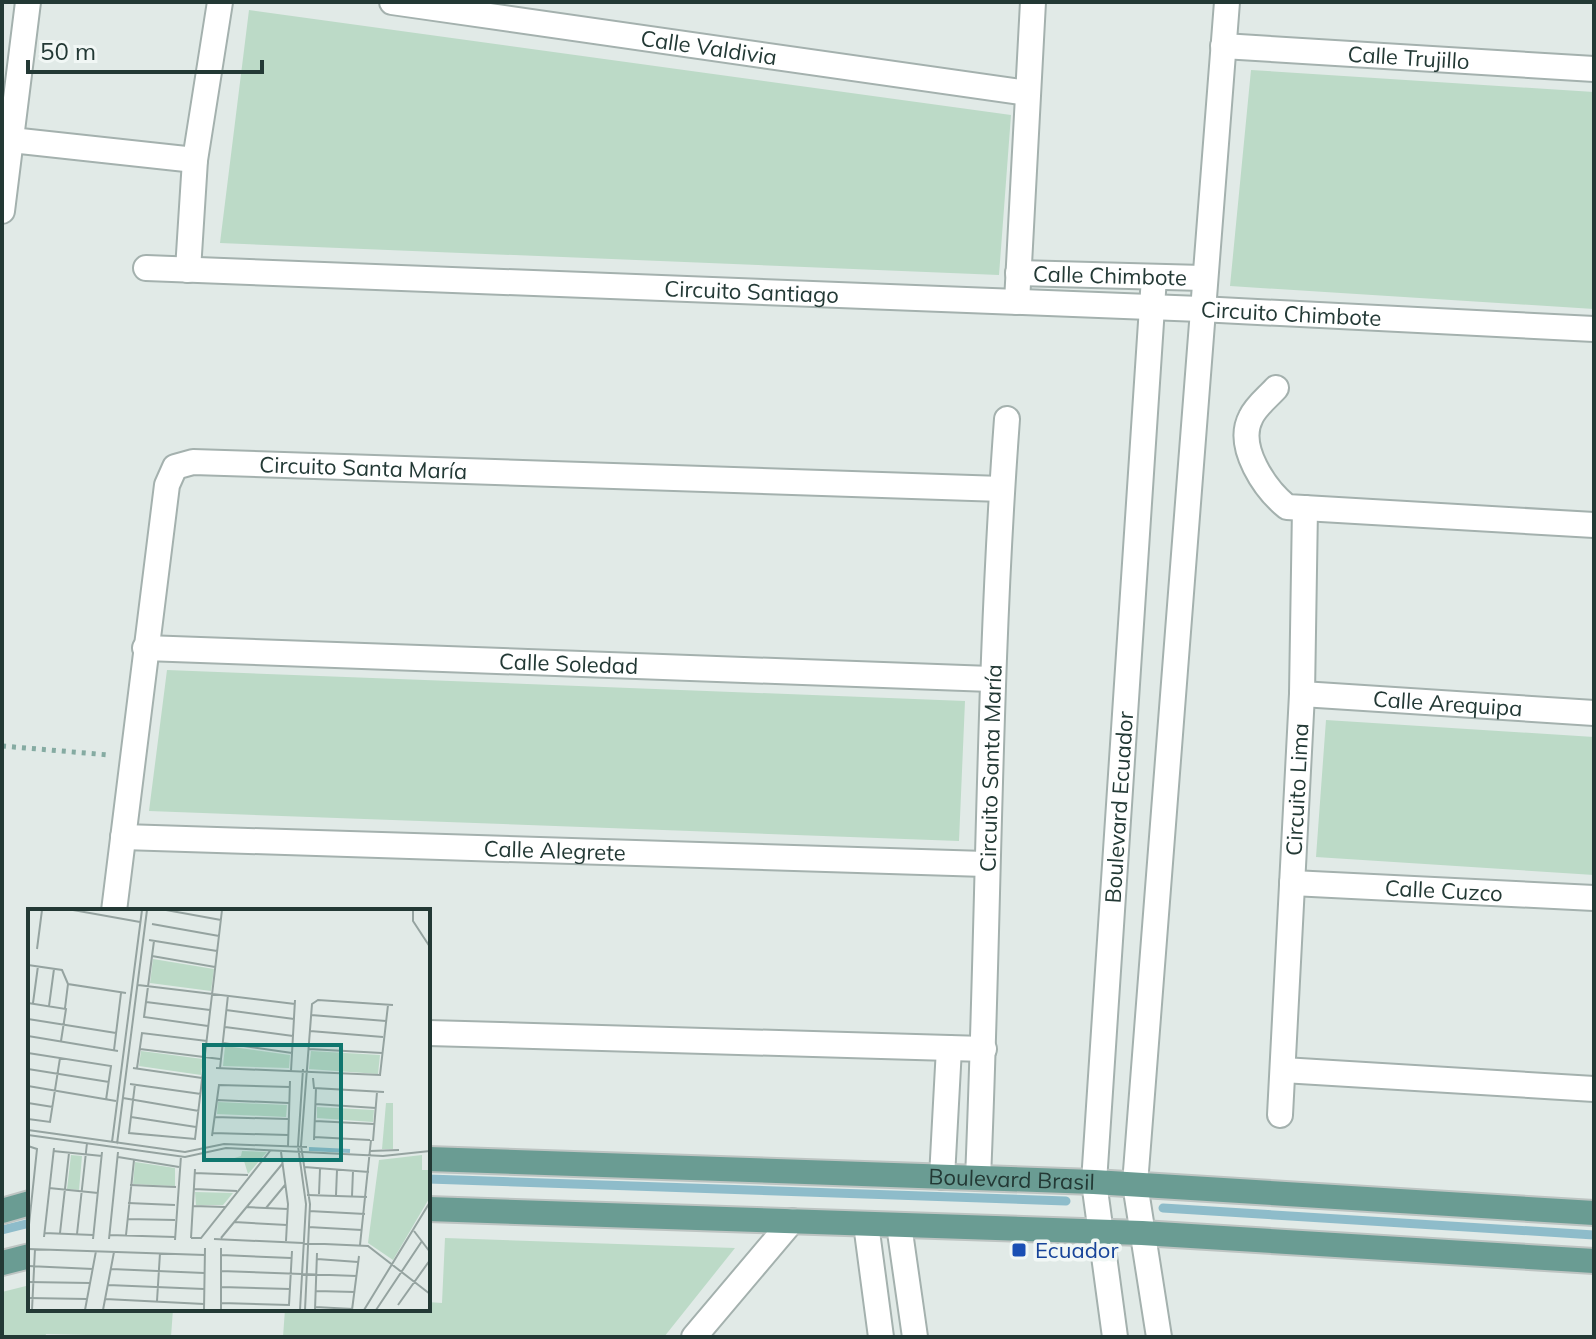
<svg xmlns="http://www.w3.org/2000/svg" width="1596" height="1339" font-family="Mulish,sans-serif">
<style>
.green{fill:#bcdac7}
.lines{fill:none;stroke-linecap:round;stroke-linejoin:round}
.stream{stroke:#8ebcca;stroke-width:9}
.minor-casing{stroke:#a4b1ae;stroke-width:28}
.major-casing{stroke:#bdc4c2;stroke-width:28}
.path{stroke:#85aba2;stroke-width:5;stroke-dasharray:4 6;stroke-linecap:butt}
.minor{stroke:#fff;stroke-width:24}
.major{stroke:#6a9c93;stroke-width:24}
.transit-dot{fill:#1a4fb4;stroke:#f1f7f5;stroke-width:3}
.labels{text-anchor:middle;stroke-width:7;stroke-linejoin:round;paint-order:stroke}
.street-label{font-size:22px;fill:#233935;stroke:#f1f7f5}
.transit-label{font-size:22px;fill:#164399;stroke:#f1f7f5;text-anchor:start}
.inset-river{fill:none;stroke:#8ebcca;stroke-width:4}
.inset-road{fill:none;stroke:#95a3a0;stroke-width:2}
.view{fill:#0f766e;fill-opacity:0.15;stroke:#0f766e;stroke-width:4}
.inset-edge{fill:none;stroke:#233935;stroke-width:4}
</style>
<rect width="100%" height="100%" fill="#e1eae7"/>
<path class="green" d="M 249,10 L 1011,115 L 999,275 L 220,243 Z
M 1251,70 L 1594,92 L 1594,309 L 1230,286 Z
M 167,670 L 965,701 L 959,841 L 149,811 Z
M 1326,720 L 1594,737 L 1594,875 L 1316,857 Z
M 445,1238 L 735,1248 L 664,1337 L 283,1337 L 285,1309 L 428,1309 L 428,1302 L 442,1303 Z
M 30,1285 L 30,1309 L 173,1309 L 171,1337 L 46,1334 L 45,1337 L 2,1337 L 2,1292 Z"/>
<g class="lines">
<path class="stream" d="M 428,1179 L 1066,1201
M 1163,1208 L 1594,1235
M 2,1230 L 30,1223"/>
<g class="minor-casing">
<g id="minor">
<path id="s1" d="M 392,2 L 1027,93"/>
<path id="s2" d="M 1223,46 L 1594,69"/>
<path d="M 2,139 L 195,160"/>
<path d="M 2,211 L 28,2"/>
<path id="s3" d="M 146,268 L 1200,309 L 1594,329"/>
<path d="M 188,270 L 195,160 L 220,2"/>
<path id="s4" d="M 1018,273 L 1203,278"/>
<path d="M 1017,302 L 1033,2"/>
<path d="M 1276,388 C 1268,397 1256,406 1251,417 C 1235,447 1266,490 1287,507 L 1594,525"/>
<path id="s5" d="M 145,648 L 991,679"/>
<path id="s6" d="M 1302,694 L 1594,713"/>
<path id="s7" d="M 123,837 L 985,864"/>
<path id="s8" d="M 1292,883 L 1594,898"/>
<path id="s9" d="M 114,911 L 167,485 L 175,467 L 193,462 L 1002,489"/>
<path d="M 428,1033 L 984,1049"/>
<path d="M 1283,1070 L 1594,1089"/>
<path id="s10" d="M 1280,1115 L 1302,694 L 1305,508"/>
<path d="M 942,1177 L 949,1048"/>
<path id="s11" d="M 978,1178 C 989,925 988,672 1007,419"/>
<path d="M 866,1224 L 881,1337"/>
<path d="M 899,1225 L 915,1337"/>
<path d="M 694,1337 L 792,1221"/>
<path id="s12" d="M 1115,1337 L 1094,1182 L 1154,277"/>
<path d="M 1159,1337 L 1135,1184 L 1227,2"/>
</g>
</g>
<g class="major-casing">
<g id="major">
<path id="s13" d="M 428,1159 L 1094,1182 L 1594,1213"/>
<path d="M 428,1209 L 1142,1233 L 1594,1261"/>
<path d="M 2,1211 L 30,1203"/>
<path d="M 2,1263 L 30,1256"/>
</g>
</g>
<path class="path" d="M 2,746 L 109,755"/>
<use href="#minor" class="minor"/>
<use href="#major" class="major"/>
</g>
<rect class="transit-dot" x="1011" y="1242" width="16" height="16" rx="4"/>
<g class="labels">
<g class="street-label">
<text dy="8" stroke="none"><textPath href="#s1" startOffset="320">Calle Valdivia</textPath></text>
<text dy="8" stroke="none"><textPath href="#s2" startOffset="186">Calle Trujillo</textPath></text>
<text dy="8" stroke="none"><textPath href="#s4" startOffset="92">Calle Chimbote</textPath></text>
<text dy="8" stroke="none"><textPath href="#s3" startOffset="606">Circuito Santiago</textPath></text>
<text dy="8" stroke="none"><textPath href="#s3" startOffset="1146">Circuito Chimbote</textPath></text>
<text dy="8" stroke="none"><textPath href="#s9" startOffset="638">Circuito Santa María</textPath></text>
<text dy="8" stroke="none"><textPath href="#s5" startOffset="424">Calle Soledad</textPath></text>
<text dy="8" stroke="none"><textPath href="#s6" startOffset="146">Calle Arequipa</textPath></text>
<text dy="8" stroke="none"><textPath href="#s11" startOffset="410">Circuito Santa María</textPath></text>
<text dy="8" stroke="none"><textPath href="#s10" startOffset="326">Circuito Lima</textPath></text>
<text dy="8" stroke="none"><textPath href="#s12" startOffset="532">Boulevard Ecuador</textPath></text>
<text dy="8" stroke="none"><textPath href="#s7" startOffset="432">Calle Alegrete</textPath></text>
<text dy="8" stroke="none"><textPath href="#s8" startOffset="152">Calle Cuzco</textPath></text>
<text dy="8" stroke="none"><textPath href="#s13" startOffset="584">Boulevard Brasil</textPath></text>
</g>
<g class="transit-label">
<text x="1035" y="1258">Ecuador</text>
</g>
</g>
<g transform="translate(28 909)">
<rect width="402" height="402" fill="#e1eae7"/>
<path d="M 125,50 L 186,60 L 183,82 L 122,74 ZM 197,137 L 262,146 L 261,159 L 195,157 ZM 113,142 L 175,150 L 173,166 L 111,157 ZM 283,142 L 352,146 L 350,165 L 281,160 ZM 190,193 L 259,196 L 258,208 L 189,205 ZM 358,194 L 365,194 L 365,240 L 354,240 ZM 289,198 L 346,201 L 345,213 L 289,209 ZM 214,242 L 239,243 L 220,265 L 216,252 L 200,251 L 213,247 ZM 43,246 L 54,247 L 51,281 L 39,280 ZM 394,246 L 394,261 L 402,261 L 402,288 L 365,351 L 340,334 L 351,251 ZM 107,253 L 147,259 L 147,277 L 105,275 ZM 167,283 L 205,284 L 195,296 L 168,296 Z" fill="#bcdac7"/>
<path class="inset-river" d="M 281,240 L 322,242"/>
<path class="inset-road" d="M 45,1 L 112,13M 138,1 L 193,11M 385,1 L 385,12 L 402,38M 124,15 L 191,27M 121,31 L 189,42M 126,32 L 116,108 L 180,117M 9,40 L 14,1M 124,47 L 187,58M 0,56 L 34,61 L 40,75 L 98,84M 110,76 L 267,95M 118,93 L 182,101M 0,94 L 38,100 L 33,132M 5,94 L 10,57M 21,97 L 26,60M 37,99 L 40,75M 198,101 L 266,110M 283,106 L 358,112M 0,110 L 88,124M 197,118 L 265,127M 282,122 L 355,128M 0,127 L 90,142M 195,134 L 264,144M 112,140 L 192,150M 281,140 L 354,144M 86,141 L 93,84M 0,144 L 83,157 L 78,191M 105,159 L 174,169M 109,159 L 114,124 L 179,132M 188,159 L 352,166 L 360,96M 192,159 L 200,86M 0,160 L 81,173M 263,162 L 267,91M 285,169 L 286,179 L 356,183M 102,175 L 173,185M 107,175 L 101,224 L 167,230 L 194,1M 0,177 L 88,192M 95,189 L 171,202M 188,191 L 261,194M 0,194 L 25,198M 287,195 L 348,199M 103,208 L 168,218M 186,208 L 260,210M 0,210 L 22,213 L 32,149M 287,212 L 346,215M 0,221 L 157,243 L 196,235 L 279,238M 184,224 L 260,226M 0,226 L 157,248 L 198,239 L 355,247 L 402,242M 184,227 L 191,176 L 262,178M 286,228 L 342,231M 286,231 L 288,179M 345,232 L 349,183M 84,233 L 114,1M 89,235 L 119,1M 0,237 L 9,240 L 0,325M 260,237 L 262,172M 25,242 L 74,247M 342,242 L 371,241M 253,243 L 260,295 L 258,332M 90,248 L 151,258M 276,258 L 341,263M 166,264 L 220,266M 102,276 L 148,278M 21,279 L 70,284M 166,280 L 209,282M 291,285 L 292,260M 279,286 L 339,288M 308,286 L 309,261M 324,287 L 325,262M 100,294 L 147,296M 165,297 L 197,298M 218,298 L 260,300M 238,299 L 257,276M 281,302 L 337,305M 99,310 L 147,311M 206,313 L 259,316M 280,318 L 334,321M 386,322 L 402,343M 16,324 L 65,326M 32,324 L 41,244M 49,325 L 59,234M 81,326 L 147,328M 98,326 L 106,251M 16,328 L 26,239M 163,329 L 173,329 L 242,242M 163,329 L 167,260M 193,329 L 255,254M 65,330 L 74,243M 81,330 L 90,243M 186,330 L 340,337 L 402,385M 147,331 L 153,247M 332,336 L 343,231M 0,340 L 177,346M 193,346 L 263,349M 289,350 L 330,353M 0,357 L 65,360M 83,360 L 176,364M 193,362 L 329,367M 0,373 L 62,374M 80,376 L 176,380M 193,378 L 262,380M 288,382 L 327,383M 0,389 L 59,390M 77,390 L 176,395M 129,392 L 132,344M 193,394 L 261,396 L 264,342M 370,396 L 402,351M 287,398 L 325,400M 4,401 L 7,340M 57,401 L 68,342M 75,401 L 86,343M 176,401 L 177,339M 193,401 L 193,339M 272,401 L 278,295 L 270,237 L 275,160M 277,401 L 282,295 L 273,237 L 284,95 L 290,91 L 365,96M 287,401 L 289,344M 324,401 L 331,347M 336,401 L 402,293M 348,401 L 394,332"/>
<path class="view" d="M 176,136 L 313,136 L 313,251 L 176,251 Z"/>
<rect width="402" height="402" class="inset-edge"/>
</g>
<rect width="1596" height="1339" fill="none" stroke="#233935" stroke-width="8"/>
<path d="M28 60v12h234v-12" fill="none" stroke="#233935" stroke-width="4"/>
<text x="40" y="60" font-size="24" fill="#233935" stroke="#f1f7f5" stroke-width="6" paint-order="stroke">50 m</text>
</svg>
